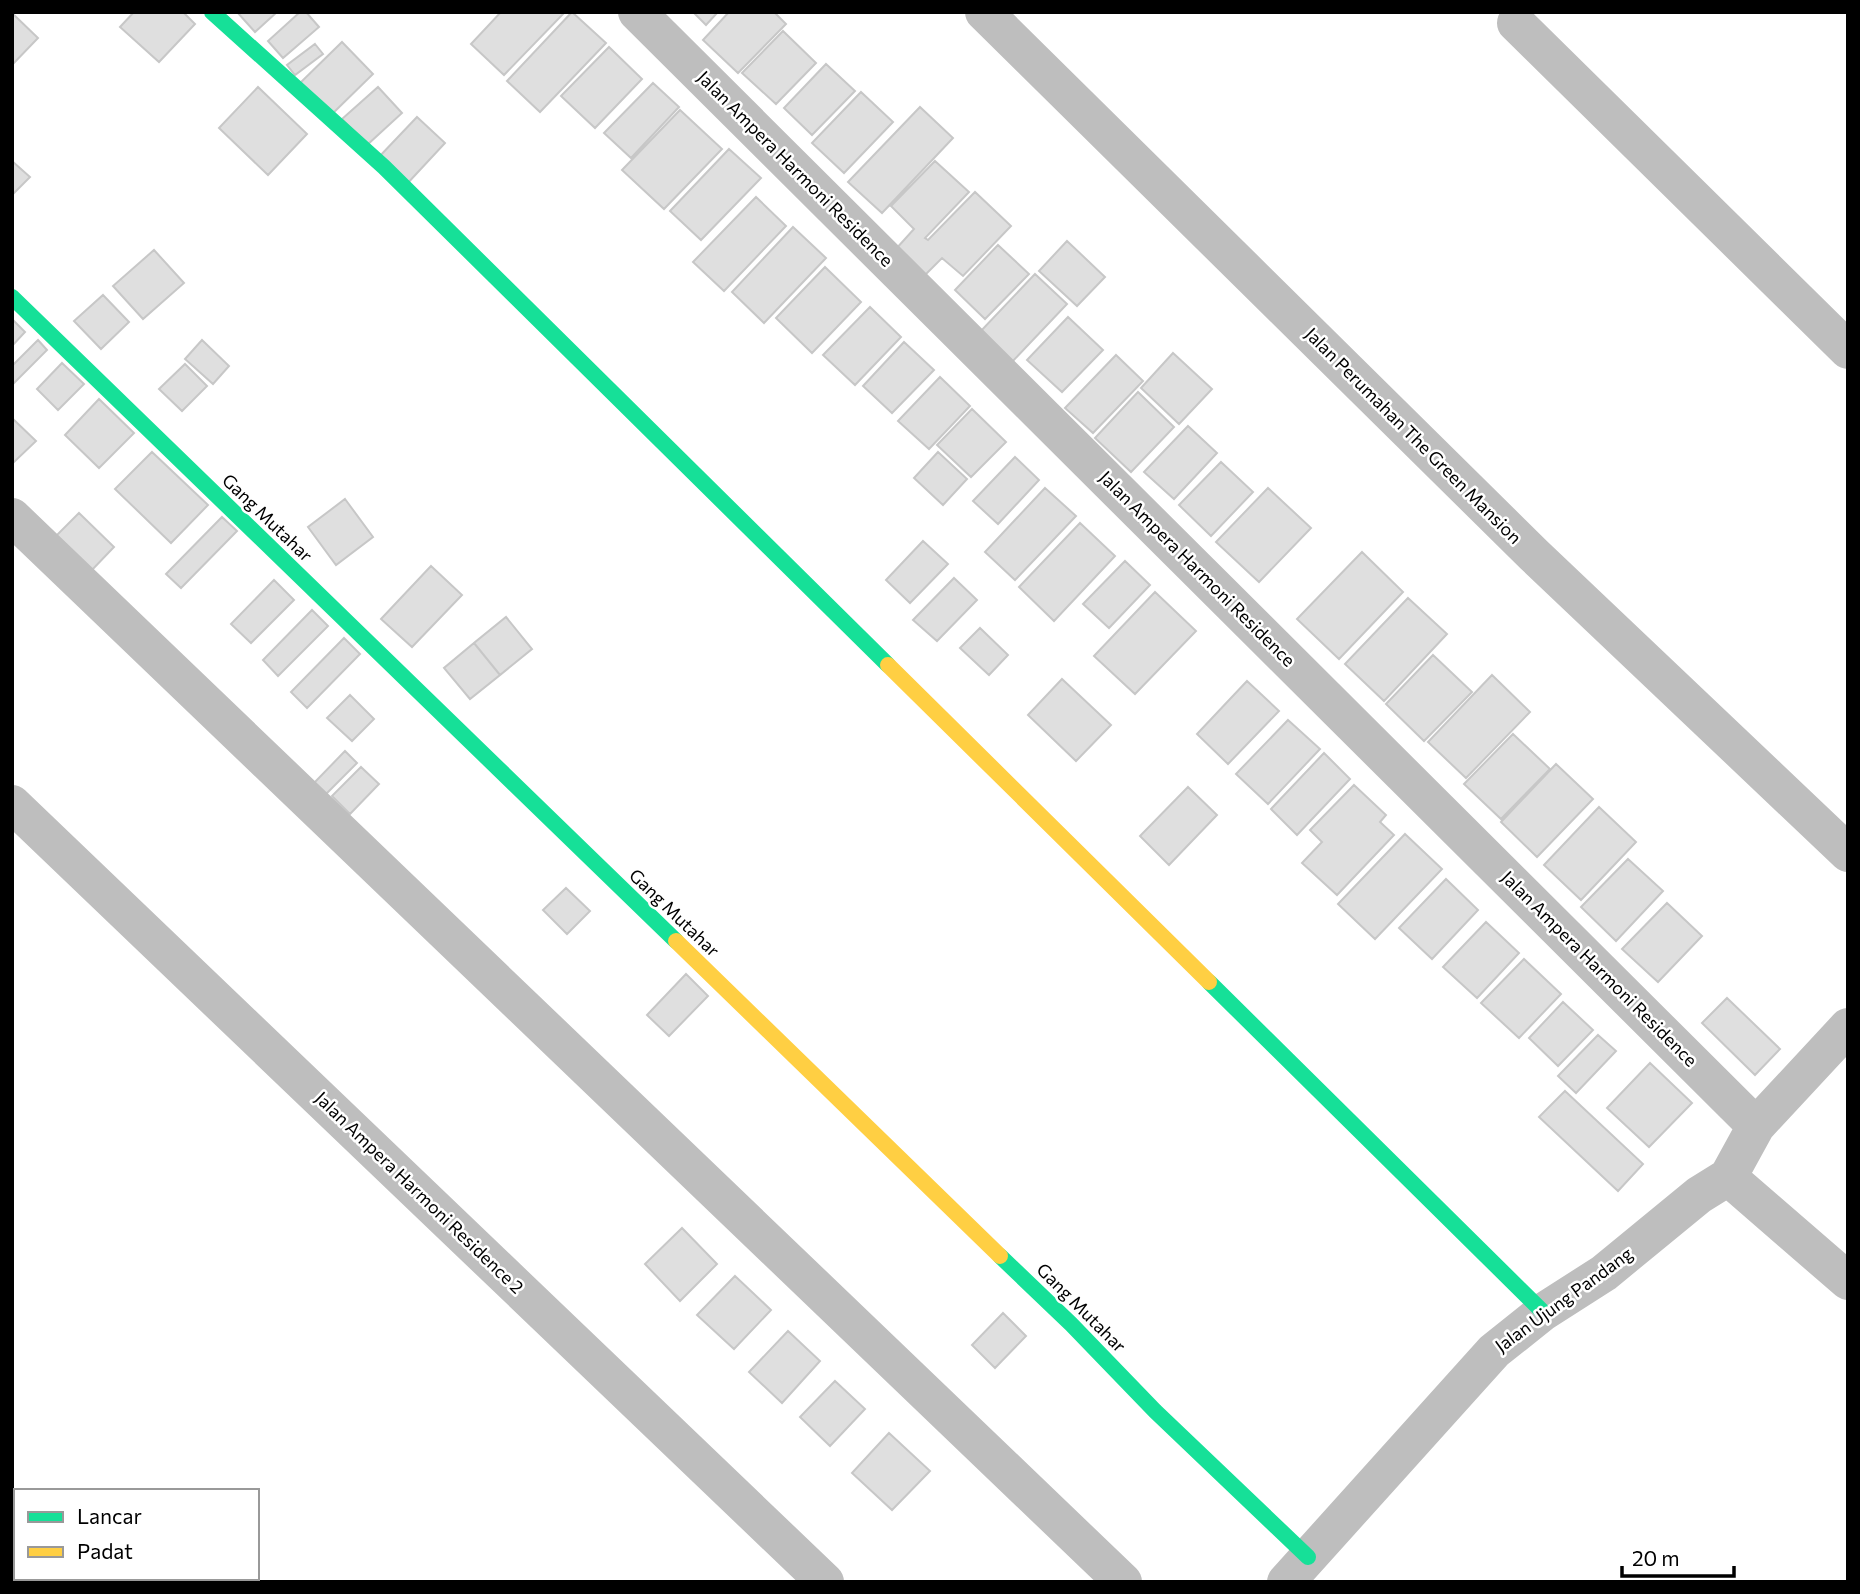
<svg xmlns="http://www.w3.org/2000/svg" width="1860" height="1594" font-family="Commissioner,sans-serif">
<style>
.building{fill:#dfdfdf;stroke:#c7c7c7;stroke-width:2}
.lines{fill:none;stroke-linecap:round;stroke-linejoin:round}
.street{stroke:#bebebe;stroke-width:38}
.fast{stroke:#16e098;stroke-width:16}
.slow{stroke:#ffcf43;stroke-width:16}
.labels{text-anchor:middle;stroke-width:5;stroke-linejoin:round;paint-order:stroke}
.street-label{font-size:18px;fill:#000;stroke:#fff}
</style>
<rect width="100%" height="100%" fill="#fff"/>
<path class="building" d="M 134,12 L 183,12 L 195,24 L 159,62 L 120,27 Z
M 237,12 L 277,12 L 255,32 Z
M 300,12 L 306,12 L 319,27 L 283,58 L 268,41 Z
M 501,12 L 565,12 L 504,75 L 471,44 Z
M 572,12 L 606,43 L 540,112 L 507,81 Z
M 693,12 L 718,12 L 706,25 Z
M 729,12 L 774,12 L 786,24 L 738,73 L 703,40 Z
M 12,13 L 38,38 L 12,65 Z
M 783,31 L 816,63 L 776,104 L 742,73 Z
M 342,42 L 373,74 L 329,117 L 298,85 Z
M 315,44 L 323,54 L 295,75 L 287,65 Z
M 609,47 L 642,79 L 595,128 L 561,96 Z
M 826,64 L 855,91 L 812,135 L 784,108 Z
M 653,83 L 679,107 L 631,158 L 604,133 Z
M 258,87 L 307,134 L 268,175 L 219,128 Z
M 378,87 L 402,113 L 367,145 L 342,119 Z
M 861,92 L 893,122 L 844,173 L 812,143 Z
M 920,107 L 953,138 L 882,213 L 848,182 Z
M 680,110 L 722,149 L 664,209 L 622,170 Z
M 417,117 L 445,143 L 405,186 L 377,159 Z
M 729,149 L 761,178 L 701,240 L 670,211 Z
M 12,161 L 30,177 L 12,195 Z
M 935,161 L 969,192 L 925,238 L 928,240 L 975,192 L 1011,226 L 963,276 L 942,258 L 923,277 L 895,250 L 914,229 L 891,206 Z
M 756,197 L 786,226 L 724,291 L 693,262 Z
M 793,227 L 826,258 L 764,323 L 732,292 Z
M 1067,241 L 1105,277 L 1077,306 L 1039,271 Z
M 998,245 L 1029,274 L 985,319 L 955,290 Z
M 154,250 L 184,283 L 143,319 L 113,286 Z
M 825,267 L 861,302 L 812,353 L 776,318 Z
M 1035,274 L 1067,304 L 1011,363 L 979,333 Z
M 103,295 L 129,322 L 101,349 L 74,321 Z
M 870,307 L 901,337 L 855,385 L 823,355 Z
M 1068,317 L 1103,350 L 1062,392 L 1027,360 Z
M 12,319 L 25,332 L 12,346 Z
M 38,340 L 47,350 L 12,385 L 12,366 Z
M 202,340 L 229,366 L 213,384 L 185,359 Z
M 904,342 L 934,370 L 892,413 L 863,386 Z
M 1173,353 L 1212,389 L 1179,424 L 1141,388 Z
M 1116,355 L 1143,381 L 1093,433 L 1065,408 Z
M 62,363 L 84,384 L 58,410 L 37,389 Z
M 185,364 L 207,386 L 182,411 L 159,389 Z
M 940,377 L 970,406 L 929,449 L 898,421 Z
M 1138,392 L 1174,427 L 1131,472 L 1095,438 Z
M 99,399 L 134,433 L 99,468 L 65,435 Z
M 972,409 L 1006,442 L 971,477 L 937,445 Z
M 12,418 L 36,441 L 12,464 Z
M 1188,426 L 1217,453 L 1174,499 L 1144,472 Z
M 152,452 L 208,505 L 171,543 L 115,489 Z
M 938,452 L 967,479 L 943,505 L 914,478 Z
M 1015,457 L 1039,480 L 998,524 L 973,501 Z
M 1221,462 L 1253,492 L 1211,536 L 1179,505 Z
M 1045,488 L 1076,516 L 1015,580 L 985,552 Z
M 1268,488 L 1311,528 L 1259,582 L 1216,542 Z
M 345,499 L 373,537 L 336,565 L 308,527 Z
M 79,513 L 114,547 L 90,572 L 55,537 Z
M 222,517 L 237,531 L 181,588 L 166,574 Z
M 1080,523 L 1115,556 L 1054,621 L 1019,587 Z
M 923,541 L 948,564 L 910,603 L 886,580 Z
M 1362,552 L 1403,592 L 1339,659 L 1297,619 Z
M 1125,561 L 1150,585 L 1109,628 L 1083,604 Z
M 431,566 L 462,595 L 412,647 L 381,619 Z
M 954,578 L 977,600 L 937,641 L 913,620 Z
M 274,580 L 294,600 L 251,643 L 231,624 Z
M 1155,592 L 1196,631 L 1135,694 L 1094,656 Z
M 1408,598 L 1447,634 L 1384,701 L 1345,664 Z
M 312,610 L 328,626 L 278,676 L 263,660 Z
M 506,617 L 532,649 L 500,675 L 474,643 Z
M 980,628 L 1008,655 L 989,675 L 960,648 Z
M 344,638 L 360,654 L 307,708 L 291,692 Z
M 474,643 L 500,675 L 470,699 L 444,668 Z
M 1433,655 L 1472,692 L 1424,741 L 1386,704 Z
M 1492,675 L 1530,712 L 1466,778 L 1428,742 Z
M 1062,679 L 1111,725 L 1076,761 L 1028,715 Z
M 1247,681 L 1279,711 L 1228,764 L 1197,734 Z
M 350,695 L 374,719 L 352,741 L 327,718 Z
M 1288,720 L 1320,749 L 1268,804 L 1236,774 Z
M 1513,734 L 1550,769 L 1501,819 L 1464,784 Z
M 345,751 L 357,763 L 326,794 L 314,783 Z
M 1324,753 L 1350,779 L 1297,835 L 1271,809 Z
M 1556,764 L 1593,799 L 1537,857 L 1501,822 Z
M 361,767 L 379,784 L 350,814 L 332,796 Z
M 1354,785 L 1386,815 L 1380,822 L 1394,835 L 1337,895 L 1302,863 L 1322,842 L 1310,830 Z
M 1188,787 L 1217,815 L 1169,865 L 1140,836 Z
M 1599,807 L 1636,842 L 1581,900 L 1544,865 Z
M 1405,834 L 1442,869 L 1375,939 L 1338,904 Z
M 1628,859 L 1663,891 L 1616,941 L 1581,907 Z
M 1446,879 L 1478,910 L 1432,959 L 1399,928 Z
M 566,888 L 590,911 L 567,934 L 543,910 Z
M 1667,903 L 1702,936 L 1658,982 L 1622,949 Z
M 1486,922 L 1519,953 L 1477,998 L 1443,967 Z
M 1524,959 L 1561,994 L 1519,1038 L 1481,1003 Z
M 686,974 L 708,996 L 669,1036 L 647,1015 Z
M 1727,998 L 1780,1049 L 1755,1075 L 1702,1023 Z
M 1563,1002 L 1593,1030 L 1558,1066 L 1529,1038 Z
M 1598,1035 L 1616,1051 L 1576,1093 L 1558,1076 Z
M 1650,1063 L 1692,1103 L 1649,1147 L 1607,1108 Z
M 1565,1091 L 1643,1164 L 1618,1191 L 1539,1117 Z
M 682,1228 L 717,1264 L 680,1301 L 645,1264 Z
M 735,1276 L 771,1310 L 734,1349 L 697,1315 Z
M 1003,1313 L 1026,1336 L 995,1368 L 972,1345 Z
M 788,1331 L 820,1361 L 782,1403 L 749,1372 Z
M 835,1381 L 865,1409 L 830,1446 L 800,1417 Z
M 889,1433 L 930,1471 L 892,1510 L 852,1473 Z"/>
<g class="lines">
<path class="street" d="M 637,12 L 1756,1126
M 984,12 L 1534,555 L 1848,853
M 1516,23 L 1848,350
M 12,517 L 1123,1582
M 12,804 L 825,1582
M 1728,1177 L 1848,1281
M 1286,1582 L 1494,1351 L 1543,1312 L 1604,1273 L 1699,1195 L 1728,1177 L 1756,1126 L 1848,1027"/>
<path class="fast" d="M 212,12 L 384,167 L 888,665
M 12,297 L 676,941
M 1209,982 L 1543,1312
M 1000,1256 L 1071,1324 L 1155,1411 L 1308,1557"/>
<path class="slow" d="M 888,665 L 1209,982
M 676,941 L 1000,1256"/>
</g>
<g class="labels">
<g class="street-label">
<text transform="translate(795 169) rotate(45)" y="6">Jalan Ampera Harmoni Residence</text>
<text transform="translate(1413 436) rotate(45)" y="6">Jalan Perumahan The Green Mansion</text>
<text transform="translate(267 518) rotate(44)" y="6">Gang Mutahar</text>
<text transform="translate(1197 569) rotate(45)" y="6">Jalan Ampera Harmoni Residence</text>
<text transform="translate(674 913) rotate(44)" y="6">Gang Mutahar</text>
<text transform="translate(1599 969) rotate(45)" y="6">Jalan Ampera Harmoni Residence</text>
<text transform="translate(419 1193) rotate(44)" y="6">Jalan Ampera Harmoni Residence 2</text>
<text transform="translate(1564 1300) rotate(-36)" y="6">Jalan Ujung Pandang</text>
<text transform="translate(1081 1308) rotate(45)" y="6">Gang Mutahar</text>
</g>
</g>
<rect width="1860" height="1594" fill="none" stroke="#000000" stroke-width="28"/>
<rect x="14" y="1489" width="245" height="91" fill="#ffffff" stroke="#999999" stroke-width="2"/>
<rect x="28" y="1512" width="35" height="10" fill="#16e098" stroke="#999999" stroke-width="2"/>
<text x="77" y="1524" font-size="21" fill="#000000">Lancar</text>
<rect x="28" y="1547" width="35" height="10" fill="#ffcf43" stroke="#999999" stroke-width="2"/>
<text x="77" y="1559" font-size="21" fill="#000000">Padat</text>
<path d="M1622 1566v10h112v-10" fill="none" stroke="#000000" stroke-width="3.5"/>
<text x="1632" y="1566" font-size="21" fill="#000000" stroke="#ffffff" stroke-width="5" paint-order="stroke">20 m</text>
</svg>
